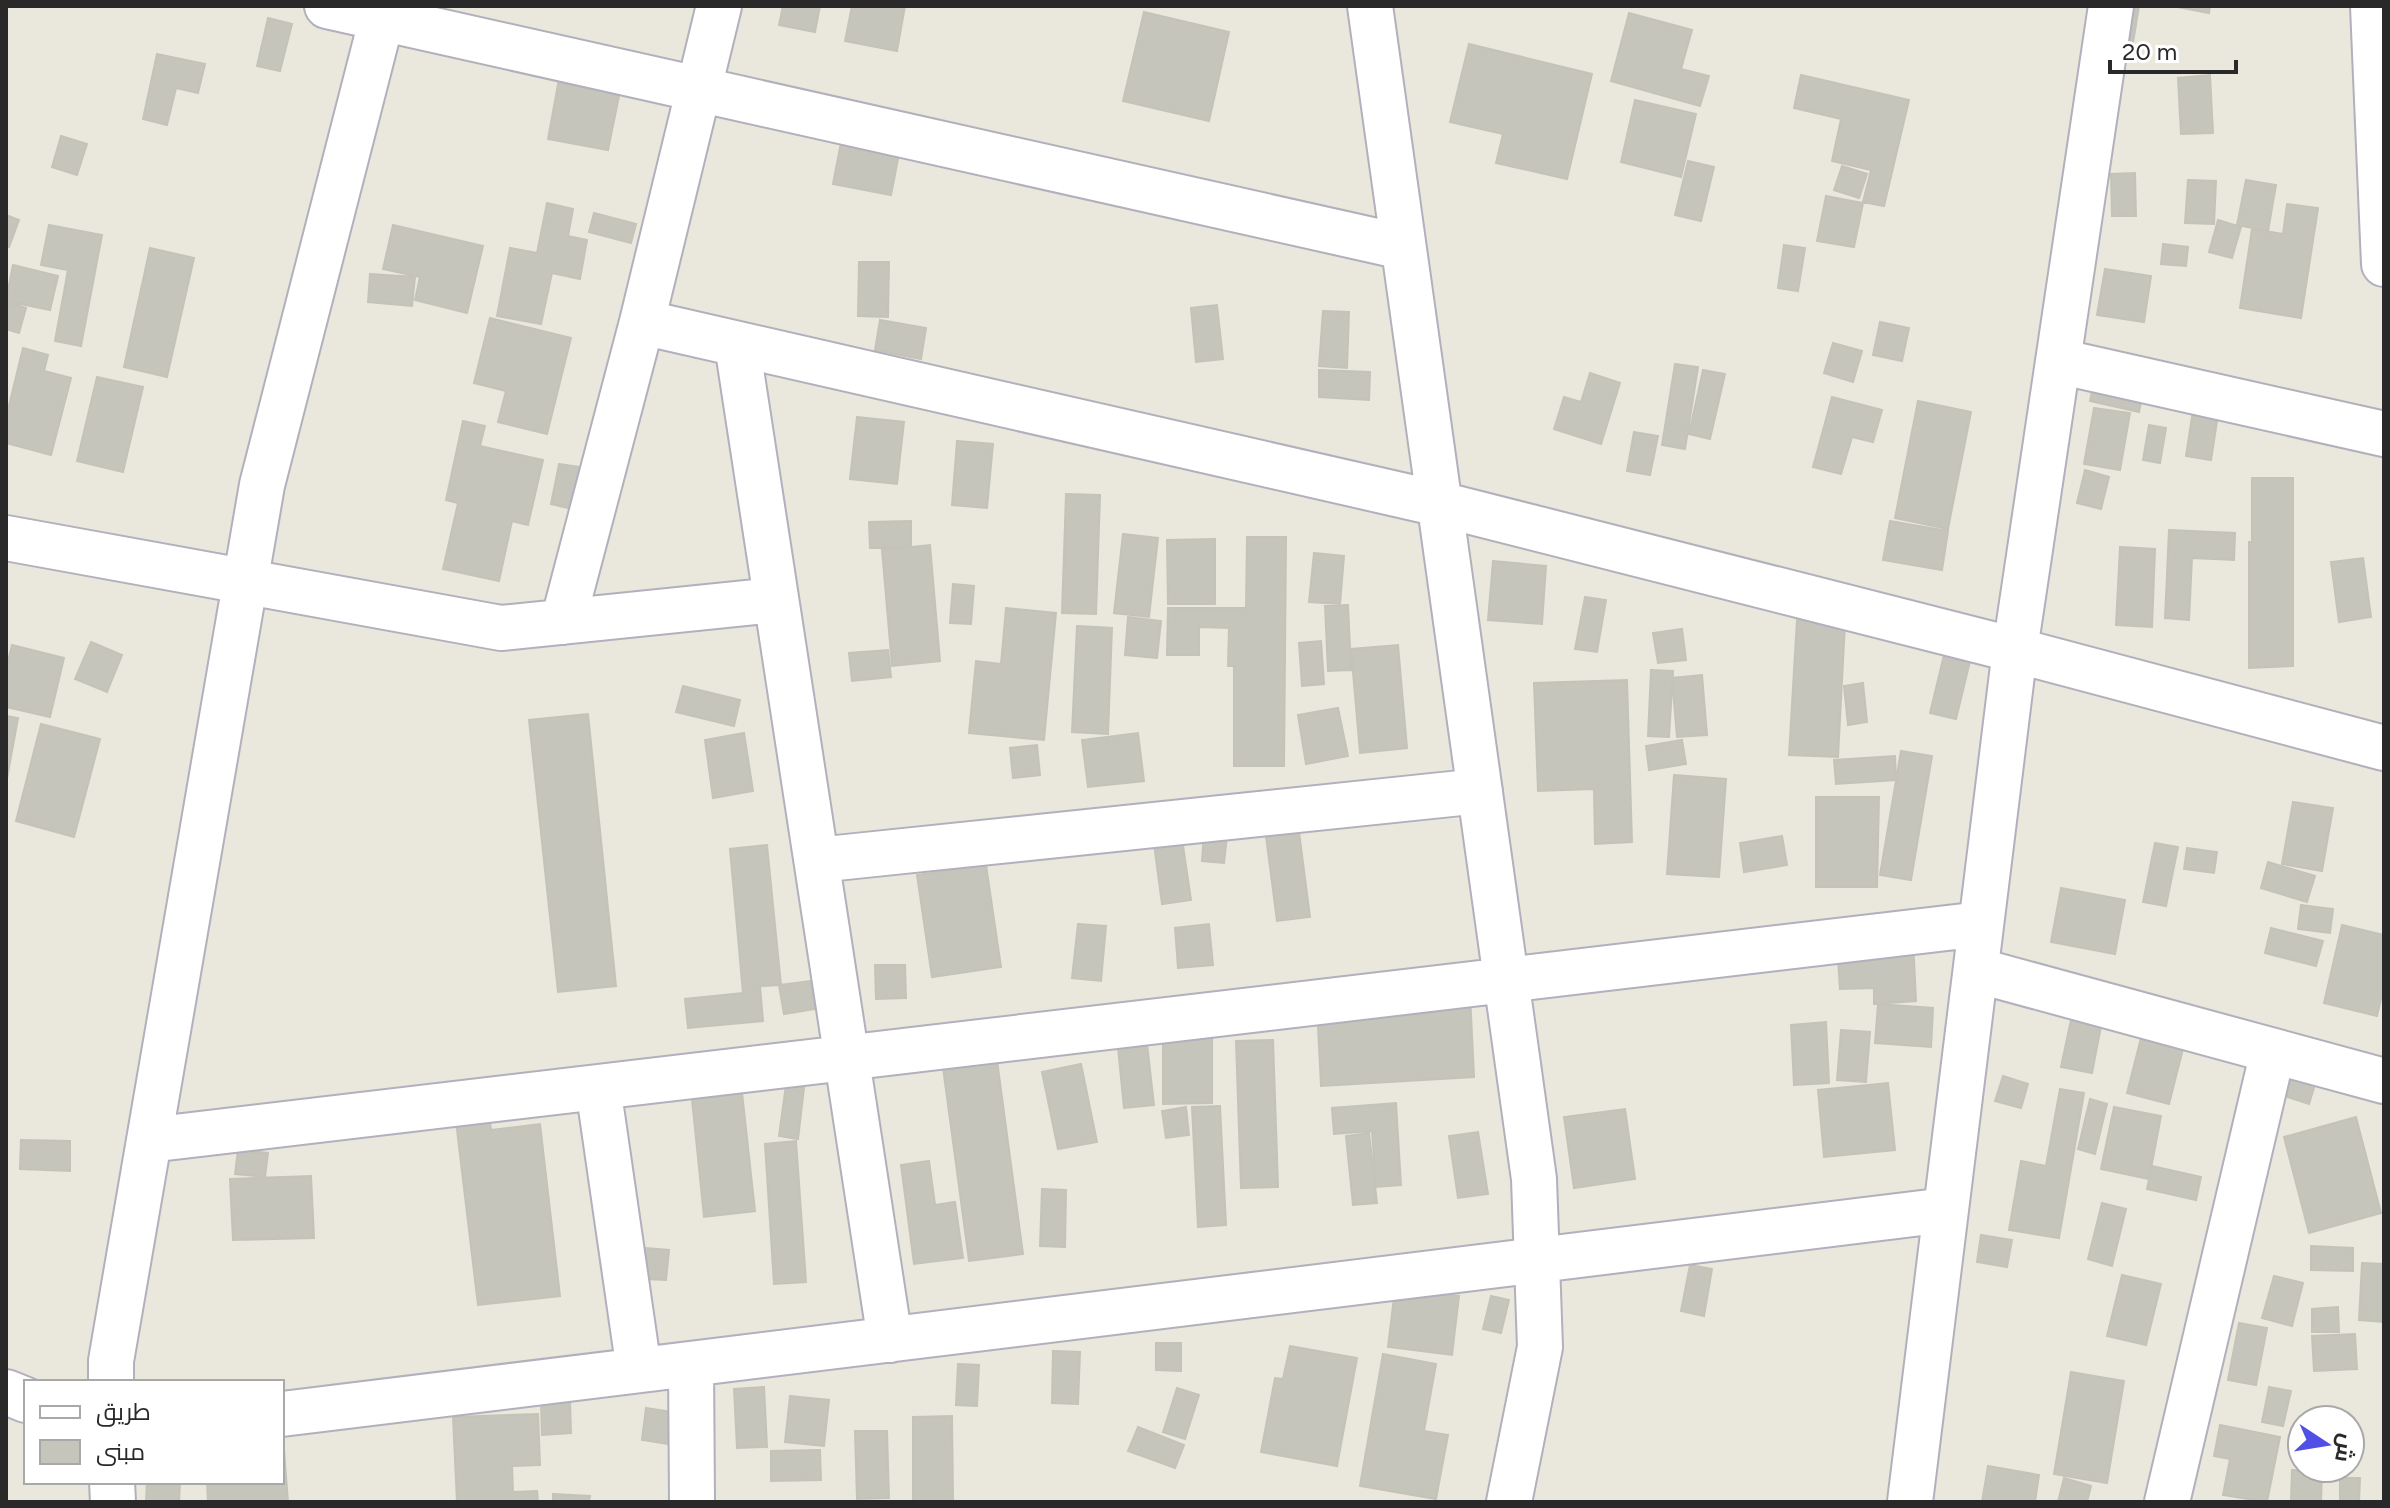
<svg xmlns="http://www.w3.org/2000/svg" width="2390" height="1508" font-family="Figtree,Cairo,sans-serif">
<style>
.building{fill:#c6c5bb;stroke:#c5c3b7;stroke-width:2}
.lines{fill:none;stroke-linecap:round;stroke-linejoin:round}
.minor-casing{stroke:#b1b0bc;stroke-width:48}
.minor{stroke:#fff;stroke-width:44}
</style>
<rect width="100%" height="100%" fill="#eae7dd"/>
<path class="building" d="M 783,6 L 820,6 L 815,32 L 779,25 Z
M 852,6 L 905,6 L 897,51 L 845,41 Z
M 2109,6 L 2139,6 L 2131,55 L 2101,50 Z
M 2172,6 L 2210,6 L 2209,13 Z
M 1144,12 L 1229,32 L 1209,121 L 1123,101 Z
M 1629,13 L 1692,30 L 1681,69 L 1709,76 L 1700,106 L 1611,81 Z
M 268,18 L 292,24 L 280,71 L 257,66 Z
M 1469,44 L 1592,74 L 1567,179 L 1496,163 L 1503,134 L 1450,122 Z
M 157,54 L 205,64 L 198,93 L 176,88 L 167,125 L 143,119 Z
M 1801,75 L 1909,100 L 1884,206 L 1863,202 L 1871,170 L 1832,161 L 1841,119 L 1794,108 Z
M 2210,75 L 2213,133 L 2181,134 L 2178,78 Z
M 559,79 L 620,91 L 608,150 L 548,139 Z
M 1635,100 L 1696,114 L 1681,177 L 1621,162 Z
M 843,132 L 901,143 L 891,195 L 833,184 Z
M 61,136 L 87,144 L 77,175 L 52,167 Z
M 1688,161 L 1714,167 L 1701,221 L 1675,215 Z
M 1842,166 L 1867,174 L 1859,198 L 1834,190 Z
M 2135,173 L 2136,216 L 2112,216 L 2111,174 Z
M 2188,180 L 2216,181 L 2214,224 L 2185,223 Z
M 2246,180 L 2276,185 L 2268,231 L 2237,225 Z
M 1826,196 L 1863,203 L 1854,247 L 1817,241 Z
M 547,203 L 573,209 L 568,236 L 587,240 L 580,279 L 552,273 L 541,324 L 497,316 L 510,248 L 537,253 Z
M 2287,204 L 2318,208 L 2301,318 L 2240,308 L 2252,229 L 2283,234 Z
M 594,213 L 636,224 L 631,243 L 589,232 Z
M 6,215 L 19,220 L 9,247 L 6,245 Z
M 2218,220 L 2241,227 L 2232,258 L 2209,252 Z
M 49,225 L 102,235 L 81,346 L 55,341 L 68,270 L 41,265 Z
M 393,225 L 483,246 L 467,313 L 415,300 L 420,277 L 383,269 Z
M 2163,244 L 2188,247 L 2186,266 L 2161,264 Z
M 1784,245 L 1805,248 L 1798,291 L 1778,288 Z
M 150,248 L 194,258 L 167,377 L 124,367 Z
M 859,262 L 889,262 L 888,317 L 858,316 Z
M 13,265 L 58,276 L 50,310 L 6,301 Z
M 2105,269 L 2151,276 L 2144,322 L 2097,315 Z
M 370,274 L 415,277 L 412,306 L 368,302 Z
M 6,302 L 26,308 L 19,333 L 6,329 Z
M 1217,305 L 1223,359 L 1196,362 L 1191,308 Z
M 1323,311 L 1349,312 L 1347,368 L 1319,366 Z
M 490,318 L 571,338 L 547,434 L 498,422 L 506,391 L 474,383 Z
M 880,320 L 926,328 L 921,359 L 875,350 Z
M 1880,322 L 1909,328 L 1902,361 L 1873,355 Z
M 1833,343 L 1862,351 L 1853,382 L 1824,373 Z
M 23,348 L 48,355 L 44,371 L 71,378 L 51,455 L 6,443 L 6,418 Z
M 1675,364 L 1698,367 L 1685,449 L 1662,445 Z
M 1319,370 L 1370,372 L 1369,400 L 1319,397 Z
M 1703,370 L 1725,374 L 1710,439 L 1689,434 Z
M 1590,373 L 1620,383 L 1601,444 L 1554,429 L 1564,397 L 1581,402 Z
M 2095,376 L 2144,387 L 2139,412 L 2090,401 Z
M 97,377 L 143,387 L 123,472 L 77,461 Z
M 1832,397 L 1882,410 L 1873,442 L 1852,437 L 1841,474 L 1813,467 Z
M 1918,401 L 1971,412 L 1948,529 L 1895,518 Z
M 2194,404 L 2219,408 L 2211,460 L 2186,456 Z
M 2094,408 L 2130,413 L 2120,470 L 2084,464 Z
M 857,417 L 904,422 L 897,484 L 850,479 Z
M 463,421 L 485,426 L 480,446 L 543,460 L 528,525 L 512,521 L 499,581 L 443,569 L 458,503 L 446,500 Z
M 2149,425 L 2166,428 L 2160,463 L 2143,460 Z
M 1634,432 L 1658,436 L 1650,475 L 1627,471 Z
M 957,441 L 993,444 L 987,508 L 952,505 Z
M 559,464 L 580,467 L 572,509 L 551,504 Z
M 2085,470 L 2109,477 L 2101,509 L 2077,503 Z
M 2252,478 L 2293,478 L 2293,666 L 2249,668 L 2249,542 L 2252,542 Z
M 1066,494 L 1100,495 L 1096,614 L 1062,613 Z
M 911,521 L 911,547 L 870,548 L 869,522 Z
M 1890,521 L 1948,531 L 1942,570 L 1883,560 Z
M 2169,530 L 2235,533 L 2234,560 L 2192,558 L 2189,620 L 2165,618 Z
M 1123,534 L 1158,538 L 1149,617 L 1114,613 Z
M 1247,537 L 1286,537 L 1284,766 L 1234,766 L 1234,666 L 1228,666 L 1229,628 L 1199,627 L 1199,655 L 1167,655 L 1168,608 L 1246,608 Z
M 1215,539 L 1215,604 L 1168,604 L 1167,540 Z
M 930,545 L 940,661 L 892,666 L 882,550 Z
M 2120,547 L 2155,549 L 2152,627 L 2116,625 Z
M 1314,553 L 1344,556 L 1340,604 L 1309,602 Z
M 2363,558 L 2371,617 L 2339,622 L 2331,562 Z
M 1493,561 L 1546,566 L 1542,624 L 1488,620 Z
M 953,584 L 974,586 L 971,624 L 950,623 Z
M 1585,597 L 1606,600 L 1597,652 L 1575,649 Z
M 1348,605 L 1351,670 L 1328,671 L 1325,606 Z
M 1006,608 L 1056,613 L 1044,740 L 969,733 L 976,661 L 1001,664 Z
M 1128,617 L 1161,621 L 1157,658 L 1125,655 Z
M 1797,620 L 1845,623 L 1838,757 L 1789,755 Z
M 1077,626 L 1112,628 L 1108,734 L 1072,732 Z
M 1682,629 L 1686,660 L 1658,663 L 1653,633 Z
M 1321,641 L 1324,684 L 1302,686 L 1299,643 Z
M 91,642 L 122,655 L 107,692 L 75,679 Z
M 12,645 L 64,658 L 50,717 L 6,707 L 6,669 Z
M 1398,645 L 1407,748 L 1360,753 L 1351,649 Z
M 888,650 L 891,677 L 852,681 L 849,653 Z
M 1945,651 L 1971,657 L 1956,719 L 1930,713 Z
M 1651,670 L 1673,671 L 1669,737 L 1648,736 Z
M 1702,675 L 1707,735 L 1677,737 L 1672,678 Z
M 1627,680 L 1632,842 L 1595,844 L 1594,789 L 1538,791 L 1534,683 Z
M 1863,683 L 1867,722 L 1848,725 L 1844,686 Z
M 683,686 L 740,700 L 734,726 L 676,712 Z
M 1338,708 L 1348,756 L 1306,764 L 1298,715 Z
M 588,714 L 616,986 L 558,992 L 529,720 Z
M 6,716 L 18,718 L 6,784 Z
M 41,724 L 100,739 L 74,837 L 16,821 Z
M 744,733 L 753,791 L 713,798 L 705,740 Z
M 1138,733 L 1144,781 L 1088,787 L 1082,740 Z
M 1682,740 L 1686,764 L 1649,770 L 1646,746 Z
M 1037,745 L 1040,775 L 1013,778 L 1010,748 Z
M 1901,751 L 1932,756 L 1911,880 L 1880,875 Z
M 1895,756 L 1896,780 L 1836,784 L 1834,760 Z
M 1674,775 L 1726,779 L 1719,877 L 1667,874 Z
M 1816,797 L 1879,797 L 1877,887 L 1816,887 Z
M 2293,802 L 2333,808 L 2322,871 L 2282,864 Z
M 1299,832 L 1310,917 L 1277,921 L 1266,836 Z
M 1204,834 L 1227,836 L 1224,863 L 1202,861 Z
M 1782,836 L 1787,865 L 1744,872 L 1740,843 Z
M 1182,839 L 1191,900 L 1162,904 L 1154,844 Z
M 2155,843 L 2178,847 L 2166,906 L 2143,902 Z
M 767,845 L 781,985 L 760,986 L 763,1021 L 688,1028 L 685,999 L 743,993 L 730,849 Z
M 2187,848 L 2217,852 L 2214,873 L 2184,869 Z
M 2268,862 L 2315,876 L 2307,902 L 2261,888 Z
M 986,865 L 1001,967 L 932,977 L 917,875 Z
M 2061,888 L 2125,900 L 2115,954 L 2051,942 Z
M 2301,905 L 2333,909 L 2330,933 L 2298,929 Z
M 1078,924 L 1106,926 L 1101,981 L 1072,978 Z
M 1209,924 L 1213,965 L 1178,968 L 1175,928 Z
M 2342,925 L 2384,935 L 2384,986 L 2377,1016 L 2324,1003 Z
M 2271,928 L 2323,941 L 2316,966 L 2265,953 Z
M 1913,939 L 1916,1001 L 1874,1004 L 1874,988 L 1840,989 L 1838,959 Z
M 875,965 L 905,965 L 906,998 L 876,999 Z
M 810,981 L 815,1009 L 784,1014 L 779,985 Z
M 1470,994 L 1474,1077 L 1321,1086 L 1317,1007 Z
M 1878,1004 L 1933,1008 L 1931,1047 L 1875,1043 Z
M 2072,1015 L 2102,1021 L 2092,1073 L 2061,1067 Z
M 1826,1022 L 1829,1083 L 1794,1085 L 1791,1025 Z
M 1841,1030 L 1870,1032 L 1866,1082 L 1837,1080 Z
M 2143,1030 L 2185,1041 L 2169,1104 L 2127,1093 Z
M 1146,1035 L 1154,1105 L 1124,1108 L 1117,1038 Z
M 1212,1038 L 1212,1103 L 1163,1104 L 1163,1039 Z
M 1273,1040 L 1278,1187 L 1241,1188 L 1236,1041 Z
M 996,1053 L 1023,1254 L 969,1261 L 942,1060 Z
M 2289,1061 L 2319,1071 L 2309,1104 L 2279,1094 Z
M 1081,1064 L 1097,1142 L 1058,1149 L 1042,1072 Z
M 740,1074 L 755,1211 L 704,1217 L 690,1080 Z
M 2003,1076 L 2028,1084 L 2021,1108 L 1995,1101 Z
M 1888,1083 L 1895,1150 L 1824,1157 L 1818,1090 Z
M 786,1085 L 804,1088 L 798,1139 L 779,1136 Z
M 2060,1089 L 2084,1093 L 2059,1238 L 2009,1230 L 2021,1161 L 2046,1166 Z
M 2090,1099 L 2107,1104 L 2095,1154 L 2078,1149 Z
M 1396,1103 L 1401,1185 L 1376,1187 L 1372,1131 L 1334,1134 L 1332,1108 Z
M 1220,1106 L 1226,1225 L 1198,1227 L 1192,1107 Z
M 1186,1107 L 1189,1135 L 1166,1138 L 1162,1111 Z
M 2114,1107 L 2161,1116 L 2149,1179 L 2101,1169 Z
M 488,1109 L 491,1130 L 540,1124 L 560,1296 L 478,1305 L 455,1113 Z
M 1625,1109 L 1635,1179 L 1574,1188 L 1564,1117 Z
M 2356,1117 L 2381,1213 L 2309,1233 L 2284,1137 Z
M 1478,1132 L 1488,1194 L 1458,1198 L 1449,1136 Z
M 1369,1133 L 1377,1203 L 1353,1205 L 1346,1136 Z
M 21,1140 L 70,1141 L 70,1171 L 20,1169 Z
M 796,1141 L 806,1282 L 774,1284 L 765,1144 Z
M 238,1150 L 268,1153 L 265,1177 L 235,1174 Z
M 929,1161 L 935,1205 L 955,1202 L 963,1258 L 914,1264 L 901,1165 Z
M 2152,1166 L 2201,1177 L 2196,1200 L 2147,1189 Z
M 311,1176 L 314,1238 L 233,1240 L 230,1179 Z
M 1042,1189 L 1066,1190 L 1065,1247 L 1040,1246 Z
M 2102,1203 L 2126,1209 L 2112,1266 L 2088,1259 Z
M 1981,1235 L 2012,1240 L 2007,1267 L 1977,1262 Z
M 2311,1246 L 2353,1248 L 2353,1271 L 2311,1270 Z
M 645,1248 L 669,1250 L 666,1280 L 644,1279 Z
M 2362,1263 L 2384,1264 L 2384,1322 L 2359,1320 Z
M 1690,1265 L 1712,1269 L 1704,1316 L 1681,1311 Z
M 2122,1275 L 2161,1284 L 2146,1345 L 2107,1336 Z
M 2274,1276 L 2303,1283 L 2292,1326 L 2262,1318 Z
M 1395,1289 L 1459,1296 L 1452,1355 L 1388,1347 Z
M 1491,1296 L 1509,1300 L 1501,1333 L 1483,1329 Z
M 2338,1307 L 2339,1332 L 2312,1332 L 2312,1309 Z
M 2239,1323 L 2267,1328 L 2256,1385 L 2228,1380 Z
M 2355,1334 L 2357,1369 L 2314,1371 L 2312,1336 Z
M 1156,1343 L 1181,1343 L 1181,1371 L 1156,1370 Z
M 1290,1346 L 1357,1358 L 1337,1466 L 1261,1452 L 1275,1378 L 1283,1379 Z
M 1053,1351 L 1080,1352 L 1078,1404 L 1052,1403 Z
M 1383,1354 L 1436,1364 L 1424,1431 L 1448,1435 L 1436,1499 L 1360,1486 Z
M 958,1364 L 979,1365 L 977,1406 L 956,1405 Z
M 2071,1372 L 2124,1381 L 2107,1483 L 2054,1474 Z
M 764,1387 L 767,1447 L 737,1448 L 734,1389 Z
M 2269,1387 L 2291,1391 L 2283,1426 L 2262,1422 Z
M 1177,1388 L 1199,1395 L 1185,1439 L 1163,1432 Z
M 790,1396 L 829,1400 L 824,1446 L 785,1442 Z
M 570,1402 L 571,1433 L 542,1435 L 541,1403 Z
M 646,1408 L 673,1412 L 669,1444 L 642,1440 Z
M 538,1414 L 540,1465 L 512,1466 L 513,1492 L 537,1491 L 538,1502 L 457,1502 L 453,1417 Z
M 952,1416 L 953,1501 L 913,1501 L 913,1417 Z
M 2220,1425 L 2280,1437 L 2267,1502 L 2223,1495 L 2230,1459 L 2214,1456 Z
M 1138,1427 L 1184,1445 L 1175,1468 L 1128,1451 Z
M 855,1431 L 887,1431 L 889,1498 L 857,1499 Z
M 282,1450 L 284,1450 L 288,1502 L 208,1502 L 207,1482 L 282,1482 Z
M 820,1450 L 821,1480 L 771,1481 L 771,1451 Z
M 1988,1466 L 2039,1475 L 2035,1502 L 1982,1502 Z
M 2292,1470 L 2322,1471 L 2321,1502 L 2291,1502 Z
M 2064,1478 L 2091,1486 L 2087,1502 L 2058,1502 Z
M 2340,1478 L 2360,1478 L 2359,1502 L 2340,1501 Z
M 147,1482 L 180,1482 L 179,1502 L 146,1502 Z
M 553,1494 L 590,1496 L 589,1502 L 553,1502 Z"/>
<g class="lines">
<g class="minor-casing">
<path id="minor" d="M 327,6 L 1403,247
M 1370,6 L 1534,1179 L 1540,1347 L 1509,1502
M 2373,6 L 2384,264
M 642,322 L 1440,504 L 2015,650 L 2384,748
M 737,344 L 890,1340
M 2058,361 L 2384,434
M 6,538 L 501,628 L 776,600
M 563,622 L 642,322 L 719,6
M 817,860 L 1480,791
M 1976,970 L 2384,1081
M 598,1087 L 639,1370
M 149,1140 L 1981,924
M 691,1364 L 692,1502
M 111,1382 L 111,1361 L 262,485 L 385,6
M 6,1392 L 26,1400
M 282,1414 L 1946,1210
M 112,1482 L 113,1502
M 1910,1502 L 2015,650 L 2111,6
M 2167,1502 L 2273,1051"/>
</g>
<use href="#minor" class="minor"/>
</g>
<rect width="2390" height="1508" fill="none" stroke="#292929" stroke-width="16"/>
<rect x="24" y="1380" width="260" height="104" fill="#ffffff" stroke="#a9a9a9" stroke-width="2"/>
<rect x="40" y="1406" width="40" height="12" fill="#ffffff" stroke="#a9a9a9" stroke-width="2"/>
<text x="96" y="1420" font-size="24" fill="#292929">طريق</text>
<rect x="40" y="1440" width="40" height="24" fill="#c6c5bb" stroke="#a9a9a9" stroke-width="2"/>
<text x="96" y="1460" font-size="24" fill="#292929">مبنى</text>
<g transform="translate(2326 1444) rotate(102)"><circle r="38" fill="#ffffff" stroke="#a9a9a9" stroke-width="2"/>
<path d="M0-6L14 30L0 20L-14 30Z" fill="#524fe5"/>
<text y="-12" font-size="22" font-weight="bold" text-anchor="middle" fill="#292929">ش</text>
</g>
<path d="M2110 60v12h126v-12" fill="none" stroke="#292929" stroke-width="4"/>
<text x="2122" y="60" font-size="24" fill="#292929" stroke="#ffffff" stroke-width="6" paint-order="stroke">20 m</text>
</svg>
